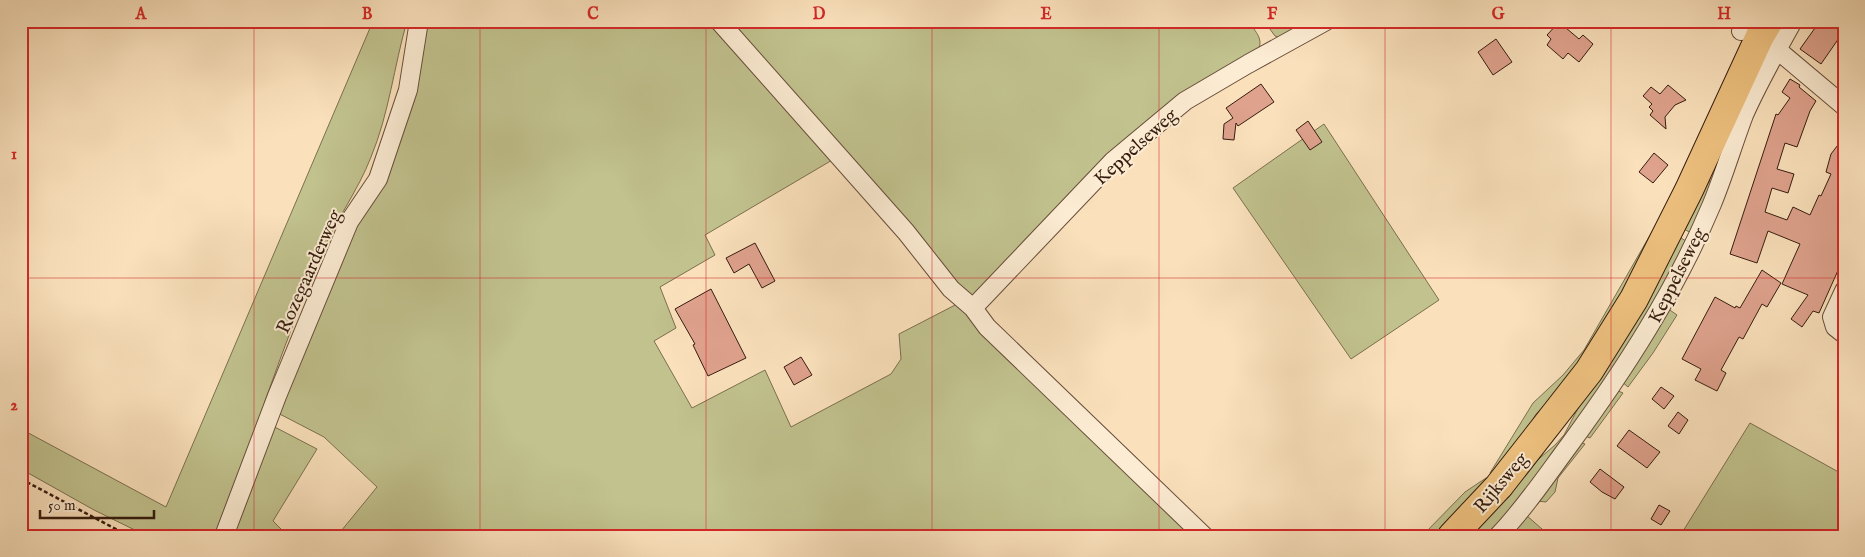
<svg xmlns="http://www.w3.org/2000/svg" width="1865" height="557" font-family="'IM FELL English',serif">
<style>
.green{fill:#c1c28e;stroke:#7c6f4e}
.building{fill:#dfa28d;stroke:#361c0f}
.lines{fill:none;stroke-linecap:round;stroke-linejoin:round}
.minor-casing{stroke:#674d3a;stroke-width:20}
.primary-casing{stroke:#361c0f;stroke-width:30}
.path{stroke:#361c0f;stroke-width:2.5;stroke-dasharray:4 2.5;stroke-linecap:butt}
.minor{stroke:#fcecd3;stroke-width:18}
.primary{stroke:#edc07e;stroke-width:28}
.grid{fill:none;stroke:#d62828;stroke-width:1;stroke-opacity:0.55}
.labels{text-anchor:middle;stroke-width:4;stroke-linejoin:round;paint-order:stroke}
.street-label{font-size:19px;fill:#361c0f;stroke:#fcecd3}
.neatline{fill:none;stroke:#d62828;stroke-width:2}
.grid-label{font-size:16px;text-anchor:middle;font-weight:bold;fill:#d62828}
</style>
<rect width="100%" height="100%" fill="#fae1bc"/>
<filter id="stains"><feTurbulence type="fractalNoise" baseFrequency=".004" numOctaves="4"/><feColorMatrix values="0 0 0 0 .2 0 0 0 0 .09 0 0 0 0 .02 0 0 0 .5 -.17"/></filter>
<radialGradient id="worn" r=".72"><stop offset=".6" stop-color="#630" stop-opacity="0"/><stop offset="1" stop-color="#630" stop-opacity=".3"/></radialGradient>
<path class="green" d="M 373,21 L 407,21 C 394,66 389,114 371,157 C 358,191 335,221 321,255 C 282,347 251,442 218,536 L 147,536 L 94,510 L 21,469 L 21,429 L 166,507 Z
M 419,21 L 713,21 L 834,159 L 705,235 L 715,255 L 660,287 L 676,328 L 654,341 L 692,408 L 765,370 L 791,427 L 891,374 L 901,359 L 899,334 L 959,303 L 1194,536 L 337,536 L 377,487 L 324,437 L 272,410 L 385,153 Z
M 727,21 L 1248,21 C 1255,31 1266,41 1256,52 L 1200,84 L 978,295 L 968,297 Z
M 1264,21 L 1311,21 L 1280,38 L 1275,36 Z
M 1324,124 L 1439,300 L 1351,359 L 1233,188 Z
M 1724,138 L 1708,178 L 1712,186 L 1693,234 L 1682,228 Z
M 1657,223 L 1623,299 L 1559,390 L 1536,414 L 1519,443 L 1494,477 L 1490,473 L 1533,403 L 1563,375 L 1584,350 Z
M 1678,236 L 1689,243 C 1641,335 1583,426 1514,504 L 1517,506 L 1489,536 L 1463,536 L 1504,494 L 1508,498 L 1512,493 L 1508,490 L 1526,470 L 1555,445 L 1564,435 L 1587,391 Z
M 1667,308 L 1677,315 L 1653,353 L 1628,387 L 1621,381 Z
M 1616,390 L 1623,393 L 1590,438 L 1585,436 Z
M 267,423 L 317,449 L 273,521 L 288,536 L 227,536 Z
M 1750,423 L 1844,475 L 1844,536 L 1680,536 Z
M 1580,442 L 1585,444 L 1558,478 L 1555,492 L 1546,502 L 1537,501 L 1526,515 L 1550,536 L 1503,536 Z
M 1486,478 L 1490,483 L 1440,536 L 1422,536 L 1465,492 Z"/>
<path class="building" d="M 1820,21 L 1844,21 L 1844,41 L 1839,38 L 1821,64 L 1800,49 Z
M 1559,22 L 1579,39 L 1583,35 L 1593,44 L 1579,62 L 1568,53 L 1563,59 L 1547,45 L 1551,39 L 1547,35 Z
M 1496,39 L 1512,62 L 1493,75 L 1478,52 Z
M 1790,79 L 1800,85 L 1799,87 L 1816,101 L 1810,111 L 1797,147 L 1785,143 L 1777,169 L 1794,174 L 1788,193 L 1772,188 L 1765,212 L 1787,220 L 1793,207 L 1810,215 L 1819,195 L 1821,196 L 1831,174 L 1826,172 L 1831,154 L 1844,137 L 1844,257 L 1819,313 L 1813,311 L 1802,327 L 1791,319 L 1808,295 L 1782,284 L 1800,244 L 1768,231 L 1757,263 L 1730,254 L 1776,114 L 1778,115 L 1790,98 L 1782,92 Z
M 1261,84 L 1274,102 L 1238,126 L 1236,123 L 1234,140 L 1223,139 L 1224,124 L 1233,118 L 1226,108 Z
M 1668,85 L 1686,100 L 1675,105 L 1665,117 L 1666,129 L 1650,115 L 1653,111 L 1649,107 L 1652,104 L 1643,96 L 1651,87 L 1660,94 Z
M 1308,121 L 1322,142 L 1310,150 L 1296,130 Z
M 1654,153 L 1668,165 L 1653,183 L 1639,172 Z
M 755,243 L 775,281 L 762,288 L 749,264 L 734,273 L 726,258 Z
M 1762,270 L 1781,283 L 1767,307 L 1762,304 L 1743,339 L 1739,337 L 1721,370 L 1726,373 L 1717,391 L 1695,380 L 1701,369 L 1682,359 L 1715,297 L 1735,308 L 1736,306 L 1740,308 Z
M 711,289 L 746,358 L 708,376 L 693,345 L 695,344 L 675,309 Z
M 801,357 L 812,375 L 794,385 L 784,367 Z
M 1661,387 L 1674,396 L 1664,409 L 1652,399 Z
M 1678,412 L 1688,420 L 1679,434 L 1668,426 Z
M 1629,430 L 1660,452 L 1647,468 L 1617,446 Z
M 1600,469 L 1624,487 L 1615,499 L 1602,492 L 1590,482 Z
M 1659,505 L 1670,511 L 1661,525 L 1651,519 Z"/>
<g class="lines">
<g class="minor-casing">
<path id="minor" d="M 719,21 L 906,232 L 951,289 L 973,308 L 987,327 L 1204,536
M 1741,31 L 1747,21
M 1768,42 L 1844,106
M 1844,291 L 1832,317 L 1835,327 L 1844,334
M 973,308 L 1113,161 L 1185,101 L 1248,64 L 1326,21
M 224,536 L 277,396 L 349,222 L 378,179 L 408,90 L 419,21
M 1498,536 C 1525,508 1547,475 1570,444 C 1625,369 1676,290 1712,204 C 1724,175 1733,144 1744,115 C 1758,83 1776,52 1793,21"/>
</g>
<g class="primary-casing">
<path id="primary" d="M 1452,536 L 1499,486 L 1589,371 L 1634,299 L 1689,190 L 1760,36 L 1769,21"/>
</g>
<path class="path" d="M 21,479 L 129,536"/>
<use href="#minor" class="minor"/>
<use href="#primary" class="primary"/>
</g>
<path class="grid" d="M 254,21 L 254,536M 480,21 L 480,536M 706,21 L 706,536M 932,21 L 932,536M 1159,21 L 1159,536M 1385,21 L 1385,536M 1611,21 L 1611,536M 21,278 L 1844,278"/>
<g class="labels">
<g class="street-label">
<text transform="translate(1135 146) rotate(-42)" y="7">Keppelseweg</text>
<text transform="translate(308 271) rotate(-66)" y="7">Rozegaarderweg</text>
<text transform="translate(1676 275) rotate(-63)" y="7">Keppelseweg</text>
<text transform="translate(1500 482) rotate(-50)" y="7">Rijksweg</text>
</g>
</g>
<rect width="1865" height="557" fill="none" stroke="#fae1bc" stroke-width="55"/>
<path d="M40 510v8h114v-8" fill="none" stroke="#361c0f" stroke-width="2.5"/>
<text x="48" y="510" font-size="15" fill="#361c0f" stroke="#fcecd3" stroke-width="4" paint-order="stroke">50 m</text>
<rect x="28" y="28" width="1810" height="502" class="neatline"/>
<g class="grid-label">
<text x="141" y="19">A</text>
<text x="367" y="19">B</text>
<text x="593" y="19">C</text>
<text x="819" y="19">D</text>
<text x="1046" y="19">E</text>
<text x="1272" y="19">F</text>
<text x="1498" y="19">G</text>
<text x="1724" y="19">H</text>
<text x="14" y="159">1</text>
<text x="14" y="410">2</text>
</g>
<rect width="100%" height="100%" filter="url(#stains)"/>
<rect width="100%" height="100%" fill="url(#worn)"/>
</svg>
